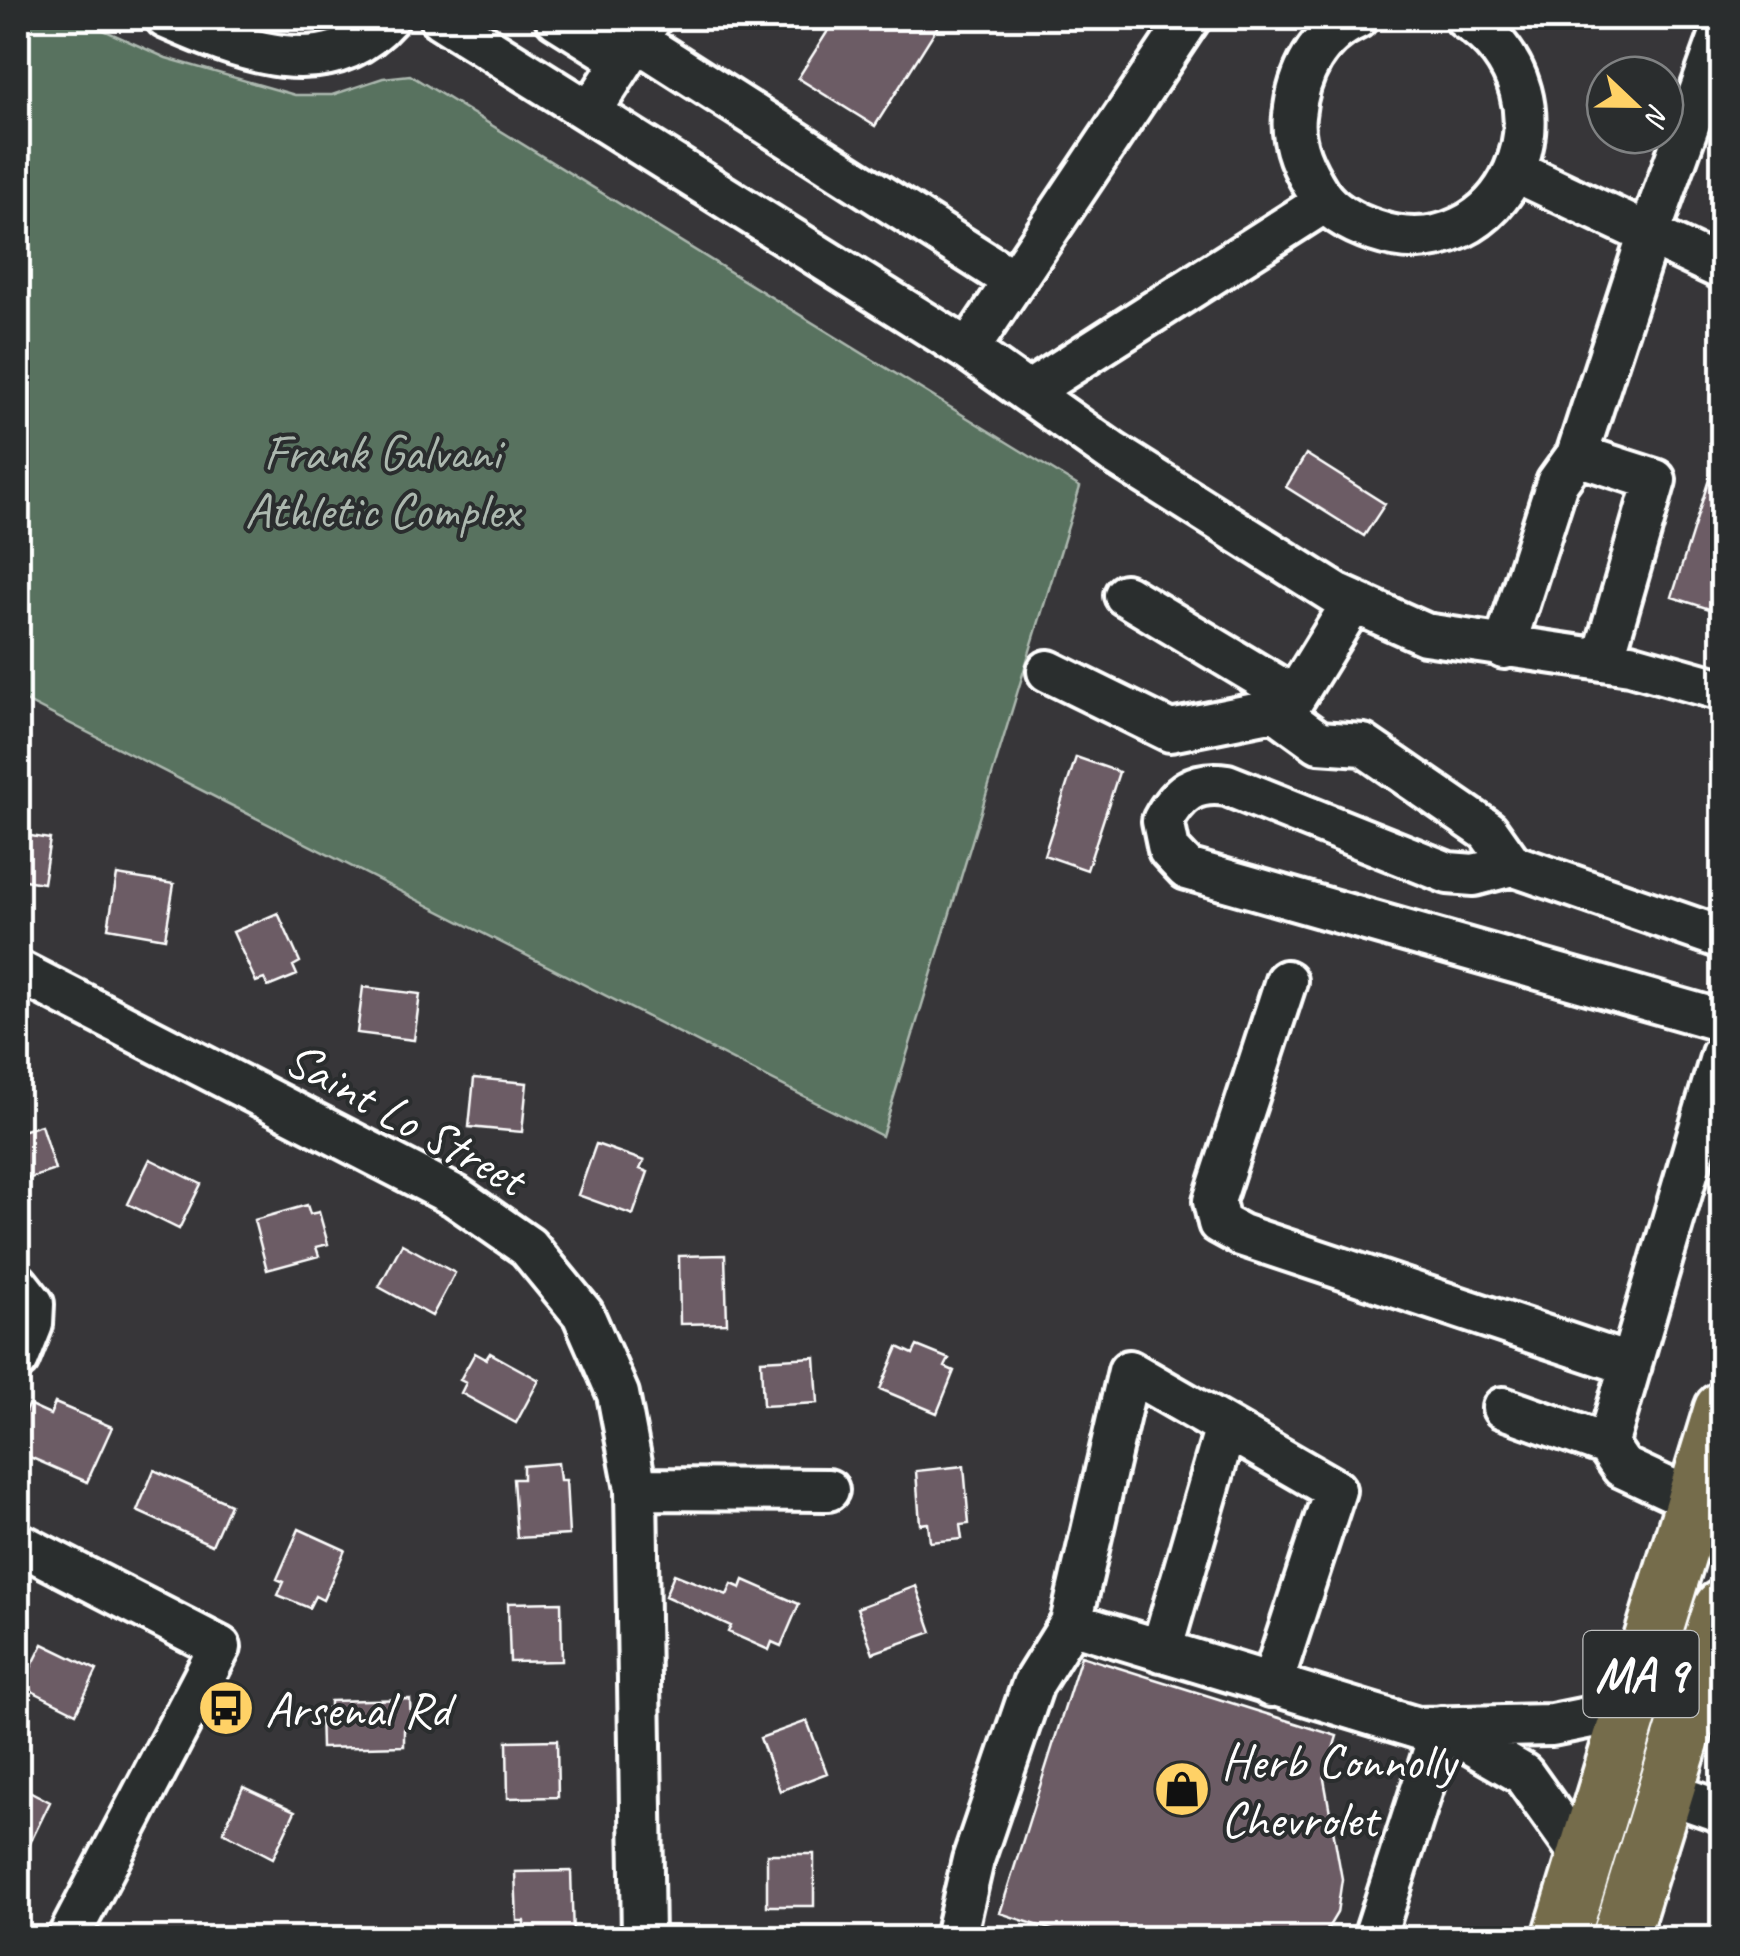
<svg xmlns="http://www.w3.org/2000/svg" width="1740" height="1956" font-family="Caveat,sans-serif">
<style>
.green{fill:#58725f;stroke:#acb8af;stroke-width:2.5}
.building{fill:#6c5b65;stroke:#fff;stroke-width:2.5}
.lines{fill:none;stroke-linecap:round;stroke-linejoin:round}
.minor-casing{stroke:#fff;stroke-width:48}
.highway-casing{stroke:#fff;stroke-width:62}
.minor{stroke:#2a2d2e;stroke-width:40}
.highway{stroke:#746c4b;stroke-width:55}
.labels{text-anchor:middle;stroke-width:8;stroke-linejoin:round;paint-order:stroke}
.shield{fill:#2a2d2e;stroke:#bfc0c0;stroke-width:2.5}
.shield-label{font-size:48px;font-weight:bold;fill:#fff}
.park-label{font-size:50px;fill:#acb8af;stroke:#2a2d2e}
.street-label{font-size:50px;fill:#fff;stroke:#2a2d2e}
.poi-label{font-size:50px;fill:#fff;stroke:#2a2d2e;text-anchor:start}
</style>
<rect width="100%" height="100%" fill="#373639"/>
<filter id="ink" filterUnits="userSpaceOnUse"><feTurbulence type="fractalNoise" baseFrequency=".01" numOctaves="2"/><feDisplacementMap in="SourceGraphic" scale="20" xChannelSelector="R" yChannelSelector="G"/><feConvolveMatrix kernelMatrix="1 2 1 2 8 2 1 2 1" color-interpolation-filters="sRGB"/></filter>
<g filter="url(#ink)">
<path class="green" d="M 18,18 L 77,18 L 166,58 L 295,95 L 332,95 L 383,78 L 410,75 L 1080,487 L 882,1136 L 18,697 Z"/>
<path class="building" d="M 836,18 L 943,18 L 875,126 L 798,78 Z
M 1306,454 L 1385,504 L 1364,536 L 1286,487 Z
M 1716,457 L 1722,458 L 1722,613 L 1672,597 Z
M 1076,757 L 1119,772 L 1087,870 L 1044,855 Z
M 18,834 L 50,839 L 43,883 L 18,879 Z
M 117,875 L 174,884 L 165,938 L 108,928 Z
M 278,913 L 300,962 L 293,966 L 297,975 L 268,987 L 264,979 L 256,982 L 233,932 Z
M 363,987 L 420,994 L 414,1040 L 357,1033 Z
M 474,1078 L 527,1083 L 522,1132 L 469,1127 Z
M 41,1125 L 55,1170 L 18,1182 L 18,1132 Z
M 596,1144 L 644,1161 L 640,1169 L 648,1172 L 633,1215 L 578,1195 Z
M 150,1159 L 201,1184 L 179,1229 L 128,1204 Z
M 307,1205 L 310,1214 L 319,1212 L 328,1244 L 316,1247 L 319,1256 L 267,1270 L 254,1220 Z
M 402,1244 L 455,1273 L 432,1316 L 379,1287 Z
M 725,1255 L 727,1323 L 680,1324 L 679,1256 Z
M 917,1346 L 949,1359 L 945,1367 L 954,1371 L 937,1413 L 880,1389 L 898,1347 L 913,1354 Z
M 475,1353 L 486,1359 L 490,1353 L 539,1380 L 516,1423 L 461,1393 L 466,1383 L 460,1380 Z
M 815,1357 L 818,1403 L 763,1406 L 761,1360 Z
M 55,1403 L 112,1427 L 87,1482 L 18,1452 L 18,1429 L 28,1405 L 50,1415 Z
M 558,1463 L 560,1480 L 566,1480 L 569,1535 L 517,1538 L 513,1479 L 523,1479 L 523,1466 Z
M 964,1466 L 969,1524 L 960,1525 L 962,1539 L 930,1542 L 928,1523 L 920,1524 L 916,1471 Z
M 154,1470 L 230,1504 L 212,1545 L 137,1511 Z
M 299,1529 L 345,1550 L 323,1600 L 315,1596 L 309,1608 L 278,1595 L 284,1582 L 277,1579 Z
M 674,1574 L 727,1595 L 732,1584 L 741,1588 L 744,1580 L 799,1604 L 781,1646 L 772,1642 L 769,1650 L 728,1632 L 731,1626 L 665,1596 Z
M 916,1586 L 932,1632 L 873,1653 L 857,1608 Z
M 561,1602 L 562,1661 L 510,1662 L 508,1603 Z
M 43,1644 L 97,1670 L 76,1713 L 22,1686 Z
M 1081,1656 L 1337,1736 L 1324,1779 L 1342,1879 L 1337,1913 L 1322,1938 L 1076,1938 L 1000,1913 Z
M 410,1699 L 411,1729 L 404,1729 L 404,1746 L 321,1748 L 320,1709 L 330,1708 L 330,1701 Z
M 807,1721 L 827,1773 L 780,1791 L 760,1738 Z
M 557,1740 L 558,1797 L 508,1798 L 507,1741 Z
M 18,1785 L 50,1802 L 18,1868 Z
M 243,1787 L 295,1811 L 273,1858 L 223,1832 Z
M 767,1854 L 814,1854 L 814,1906 L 767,1906 Z
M 571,1871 L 573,1936 L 524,1937 L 524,1921 L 517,1921 L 515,1872 Z"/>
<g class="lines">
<g class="minor-casing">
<path id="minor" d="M 166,18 C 239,50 327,87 388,18
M 440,18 L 968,350 L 1113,453 L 1336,594 L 1425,634 L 1630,664 L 1722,690
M 556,18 L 623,60
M 1357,18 C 1317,36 1298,74 1294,116 C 1291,145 1304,170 1319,194 C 1332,213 1354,224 1375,231 C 1504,275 1587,98 1465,18
M 636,40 L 1014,281
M 591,111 L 651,18
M 1515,171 L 1722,269
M 968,350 L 1190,18
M 1028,392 L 1325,202
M 1577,455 L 1655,480 L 1603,660
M 1125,595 L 1278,687 L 1275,710 L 1319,742 L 1363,745 L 1488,831 L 1512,865
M 1504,648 L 1557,483 L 1577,455 L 1648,237 L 1722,31
M 1048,671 L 1170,731 L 1275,710
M 1283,716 L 1353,602
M 1722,938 L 1512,865 L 1474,875 L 1448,873 L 1227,785 C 1194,780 1178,793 1163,821 L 1169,850 L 1187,869 L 1722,1021
M 18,971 L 455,1196 L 528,1247 L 583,1314 L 618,1394 L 636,1489 L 643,1938
M 1286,981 L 1214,1201 L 1219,1223 L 1241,1235 L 1631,1365
M 18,1285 L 33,1304 L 32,1324 L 18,1359
M 1503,1408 L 1607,1445 L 1722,1054
M 1607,1445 L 1622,1467 L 1695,1501
M 636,1489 L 828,1490
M 18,1543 L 220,1647 L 68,1938
M 1161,1651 L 1226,1427
M 1271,1686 L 1335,1490 L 1129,1371 L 1071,1623 L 1417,1728 L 1552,1725 L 1631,1709
M 1442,1727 L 1523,1774 L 1585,1861
M 1665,1792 L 1722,1812
M 955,1938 L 973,1860 L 1033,1684 L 1071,1623
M 1374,1938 L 1442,1727"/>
</g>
<g class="highway-casing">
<path id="highway" d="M 1561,1938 L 1722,1410
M 1620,1938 L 1722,1608"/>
</g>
<use href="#minor" class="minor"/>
<use href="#highway" class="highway"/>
</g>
</g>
<defs>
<g id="bus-disc" transform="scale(2.875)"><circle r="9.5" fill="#ffd166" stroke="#2a2d2e"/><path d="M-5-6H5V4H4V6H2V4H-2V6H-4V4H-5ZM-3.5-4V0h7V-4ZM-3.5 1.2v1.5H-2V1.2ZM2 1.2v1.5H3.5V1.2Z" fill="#111"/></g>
<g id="shop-disc" transform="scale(2.875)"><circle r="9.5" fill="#ffd166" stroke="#2a2d2e"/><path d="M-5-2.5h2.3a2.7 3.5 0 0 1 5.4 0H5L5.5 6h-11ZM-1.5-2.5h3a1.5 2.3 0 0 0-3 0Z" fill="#111"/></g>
</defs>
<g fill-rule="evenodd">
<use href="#bus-disc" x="226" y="1708"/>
<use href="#shop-disc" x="1182" y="1789"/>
</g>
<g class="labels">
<rect class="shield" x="1583.5" y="1631" width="115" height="86" rx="8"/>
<g class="shield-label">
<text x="1641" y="1691">MA 9</text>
</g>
<g class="park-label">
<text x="382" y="469">Frank Galvani<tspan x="382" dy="58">Athletic Complex</tspan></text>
</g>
<g class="street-label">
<text transform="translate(406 1117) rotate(29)" y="18">Saint Lo Street</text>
</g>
<g class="poi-label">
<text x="265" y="1726">Arsenal Rd</text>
<text x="1221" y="1778">Herb Connolly<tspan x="1221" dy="58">Chevrolet</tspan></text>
</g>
</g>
<rect width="1740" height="1956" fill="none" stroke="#2a2d2e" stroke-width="60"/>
<rect x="30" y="30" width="1680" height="1896" fill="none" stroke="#fff" stroke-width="4" filter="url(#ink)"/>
<g transform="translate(1635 105) rotate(112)"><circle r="48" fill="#2a2d2e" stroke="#7f8182" stroke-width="2.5"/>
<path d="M0-8L18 38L0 25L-18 38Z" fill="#ffd166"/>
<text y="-15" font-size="28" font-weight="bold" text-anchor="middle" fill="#ffffff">N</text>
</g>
</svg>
